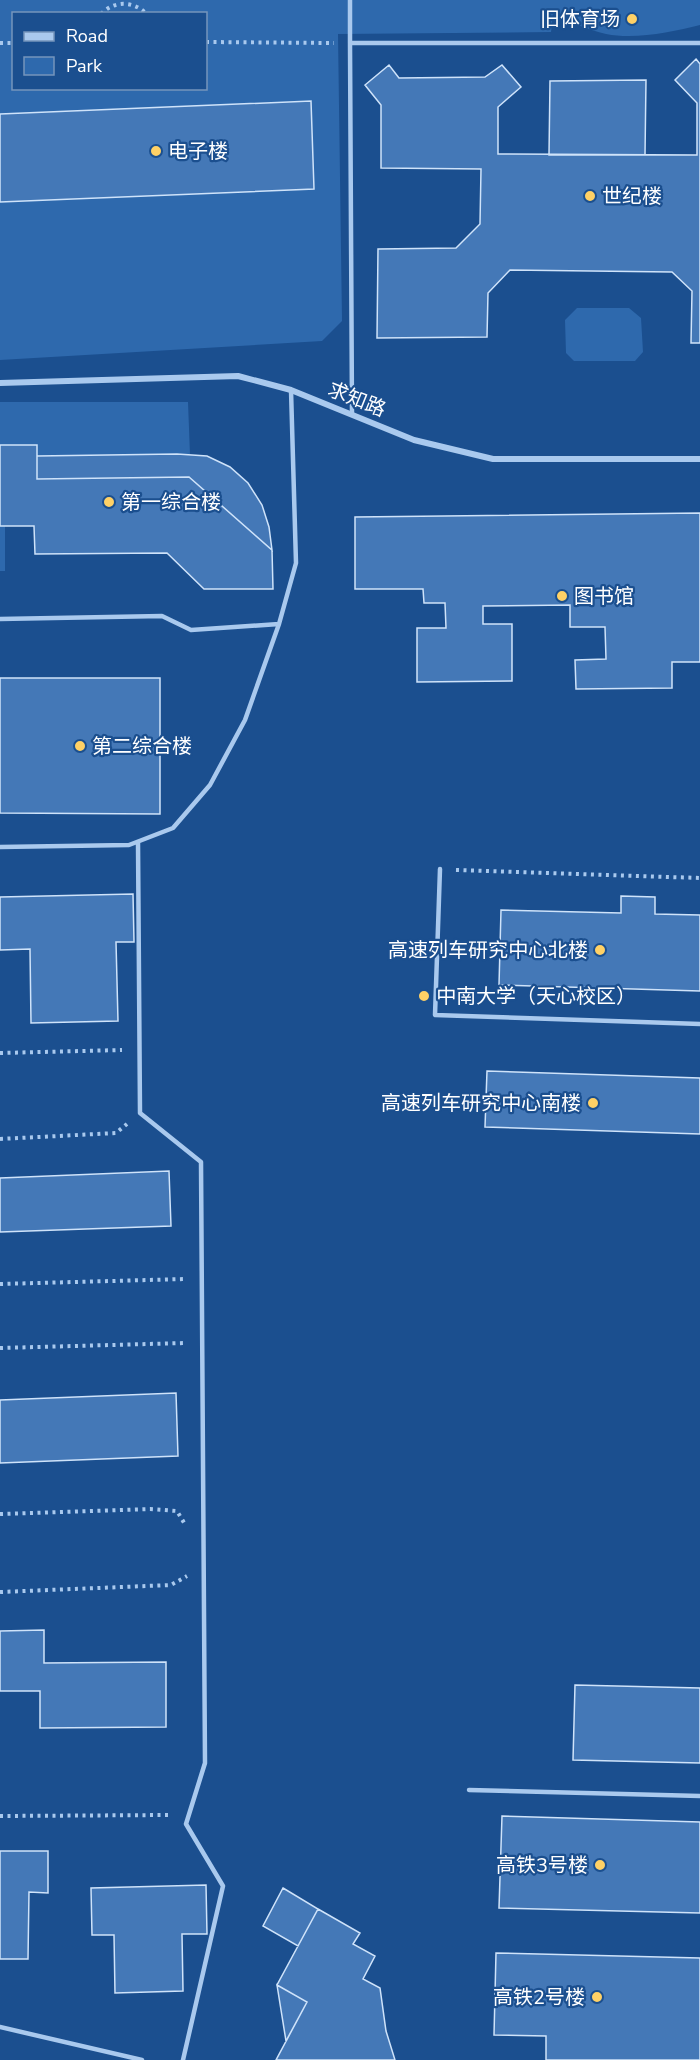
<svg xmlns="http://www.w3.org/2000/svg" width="700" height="2060" font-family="'Nunito Sans','Noto Sans SC',sans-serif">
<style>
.green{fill:#2e69ad;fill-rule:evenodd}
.building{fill:#4478b7;stroke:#cfe3fa;stroke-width:1.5}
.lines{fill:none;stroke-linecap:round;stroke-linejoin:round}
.path{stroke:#a9c9ee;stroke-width:4;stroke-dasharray:3 4.5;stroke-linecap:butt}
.lane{stroke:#a9c9ee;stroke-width:4.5}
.street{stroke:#a9c9ee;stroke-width:6}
.poi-dot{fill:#ffd166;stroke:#1b4f8f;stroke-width:2}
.labels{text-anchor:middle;stroke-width:4.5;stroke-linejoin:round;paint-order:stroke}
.poi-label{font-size:20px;fill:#fff;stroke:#1b4f8f;text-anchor:start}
.street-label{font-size:20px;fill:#fff;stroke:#1b4f8f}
</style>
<rect width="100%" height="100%" fill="#1b4f8f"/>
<path class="green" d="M 0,0 L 700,0 L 700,25 C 672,32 635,40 606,34 C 588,30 570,22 553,14 L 551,32 L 338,34 L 342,321 L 322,341 L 0,360 ZM 14,14 L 206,14 L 206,88 L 14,88 Z
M 577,308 L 629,308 L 641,318 L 643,352 L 635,361 L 574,361 L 566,353 L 565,320 Z
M 0,402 L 188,402 L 190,455 L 37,456 L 0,445 Z
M 0,526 L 5,526 L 5,571 L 0,571 Z"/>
<path class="building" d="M 696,59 L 700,64 L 700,343 L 691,343 L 692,291 L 672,272 L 510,270 L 488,293 L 487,337 L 377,338 L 378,249 L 456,248 L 480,224 L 481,169 L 381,168 L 381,105 L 365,85 L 389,65 L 399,78 L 485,77 L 502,65 L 521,87 L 498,107 L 498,154 L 697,155 L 697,103 L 675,80 Z
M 646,80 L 645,155 L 549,155 L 550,81 Z
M 311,101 L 314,189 L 0,202 L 0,114 Z
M 0,445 L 37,445 L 37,479 L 189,477 L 272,550 L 273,589 L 204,589 L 167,553 L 35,554 L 34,526 L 0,526 Z
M 177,454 L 207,456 L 230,467 L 248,483 L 262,505 L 269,527 L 272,550 L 189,477 L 37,479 L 37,456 Z
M 700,513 L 700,662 L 672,662 L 672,688 L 576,689 L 575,660 L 606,659 L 605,627 L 570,627 L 570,605 L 483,606 L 483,624 L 512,624 L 512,681 L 417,682 L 417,628 L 446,628 L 445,603 L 424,603 L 423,589 L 355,589 L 355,517 Z
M 0,678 L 160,678 L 160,814 L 0,813 Z
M 133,894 L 134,942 L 116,942 L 118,1021 L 31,1023 L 30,949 L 0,950 L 0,897 Z
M 621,896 L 655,897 L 655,914 L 700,915 L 700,991 L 499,985 L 501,910 L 621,913 Z
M 487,1071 L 700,1078 L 700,1134 L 485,1127 Z
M 169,1171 L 171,1226 L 0,1232 L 0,1178 Z
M 176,1393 L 178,1456 L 0,1463 L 0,1400 Z
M 44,1630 L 44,1663 L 166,1662 L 166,1727 L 40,1728 L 40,1691 L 0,1691 L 0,1631 Z
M 575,1685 L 700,1688 L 700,1763 L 573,1760 Z
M 502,1816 L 700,1822 L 700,1913 L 499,1908 Z
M 0,1851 L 48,1851 L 48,1893 L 29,1892 L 28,1959 L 0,1959 Z
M 206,1885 L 207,1934 L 182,1934 L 183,1991 L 115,1993 L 114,1935 L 92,1935 L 91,1888 Z
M 283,1888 L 318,1909 L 298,1946 L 263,1926 Z
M 318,1909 L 360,1933 L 353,1944 L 375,1956 L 363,1979 L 380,1988 L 386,2031 L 395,2060 L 276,2060 L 307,2002 L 277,1985 Z
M 496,1953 L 700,1958 L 700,2060 L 546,2060 L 546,2036 L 494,2035 Z
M 277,1985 L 307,2002 L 286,2041 Z"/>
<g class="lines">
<path class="path" d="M 101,14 C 115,0 133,1 147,14
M 206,42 L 334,43
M 0,43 L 14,43
M 456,870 L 700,878
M 0,1053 L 122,1050
M 0,1139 L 116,1133 L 127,1124
M 0,1284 L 185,1279
M 0,1348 L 185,1343
M 0,1514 L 150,1509 L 177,1511 L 186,1526
M 0,1592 L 171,1585 L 187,1576
M 0,1816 L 170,1815"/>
<path class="lane" d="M 350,0 L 350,43
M 352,414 L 350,43 L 700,43
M 0,619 L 162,616 L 191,630 L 279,624
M 138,842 L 140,1113 L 201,1162 L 205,1763 L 186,1824 L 223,1886 L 183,2060
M 0,847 L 129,845 L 173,828 L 210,785 L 245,720 L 279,624 L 296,563 L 291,390
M 440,869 L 435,1015 L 700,1024
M 469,1790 L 700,1796
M 0,2027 L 142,2060"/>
<path class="street" d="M 0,383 L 238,376 L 291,390 L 414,440 L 493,459 L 700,459"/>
</g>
<g class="poi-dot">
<circle cx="632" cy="19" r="6"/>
<circle cx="156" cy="151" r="6"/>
<circle cx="590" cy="196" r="6"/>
<circle cx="109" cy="502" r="6"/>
<circle cx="562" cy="596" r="6"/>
<circle cx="80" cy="746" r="6"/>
<circle cx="600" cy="950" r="6"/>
<circle cx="424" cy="996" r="6"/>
<circle cx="593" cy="1103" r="6"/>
<circle cx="600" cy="1865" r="6"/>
<circle cx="597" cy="1997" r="6"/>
</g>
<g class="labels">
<g class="poi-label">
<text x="620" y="26" text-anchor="end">旧体育场</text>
<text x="168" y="158">电子楼</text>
<text x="602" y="203">世纪楼</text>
<text x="121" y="509">第一综合楼</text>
<text x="574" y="603">图书馆</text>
<text x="92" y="753">第二综合楼</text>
<text x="588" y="957" text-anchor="end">高速列车研究中心北楼</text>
<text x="436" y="1003">中南大学（天心校区）</text>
<text x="581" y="1110" text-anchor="end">高速列车研究中心南楼</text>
<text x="588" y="1872" text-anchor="end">高铁3号楼</text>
<text x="585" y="2004" text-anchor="end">高铁2号楼</text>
</g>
<g class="street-label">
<text transform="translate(357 399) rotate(22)" y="7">求知路</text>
</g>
</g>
<rect x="12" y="12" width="195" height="78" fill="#1b4f8f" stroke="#7695bc" stroke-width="1.5"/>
<rect x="24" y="32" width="30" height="9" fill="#a9c9ee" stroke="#7695bc" stroke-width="1.5"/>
<text x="66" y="42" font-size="18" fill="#ffffff">Road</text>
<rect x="24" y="57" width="30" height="18" fill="#2e69ad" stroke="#7695bc" stroke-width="1.5"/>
<text x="66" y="72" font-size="18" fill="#ffffff">Park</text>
</svg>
